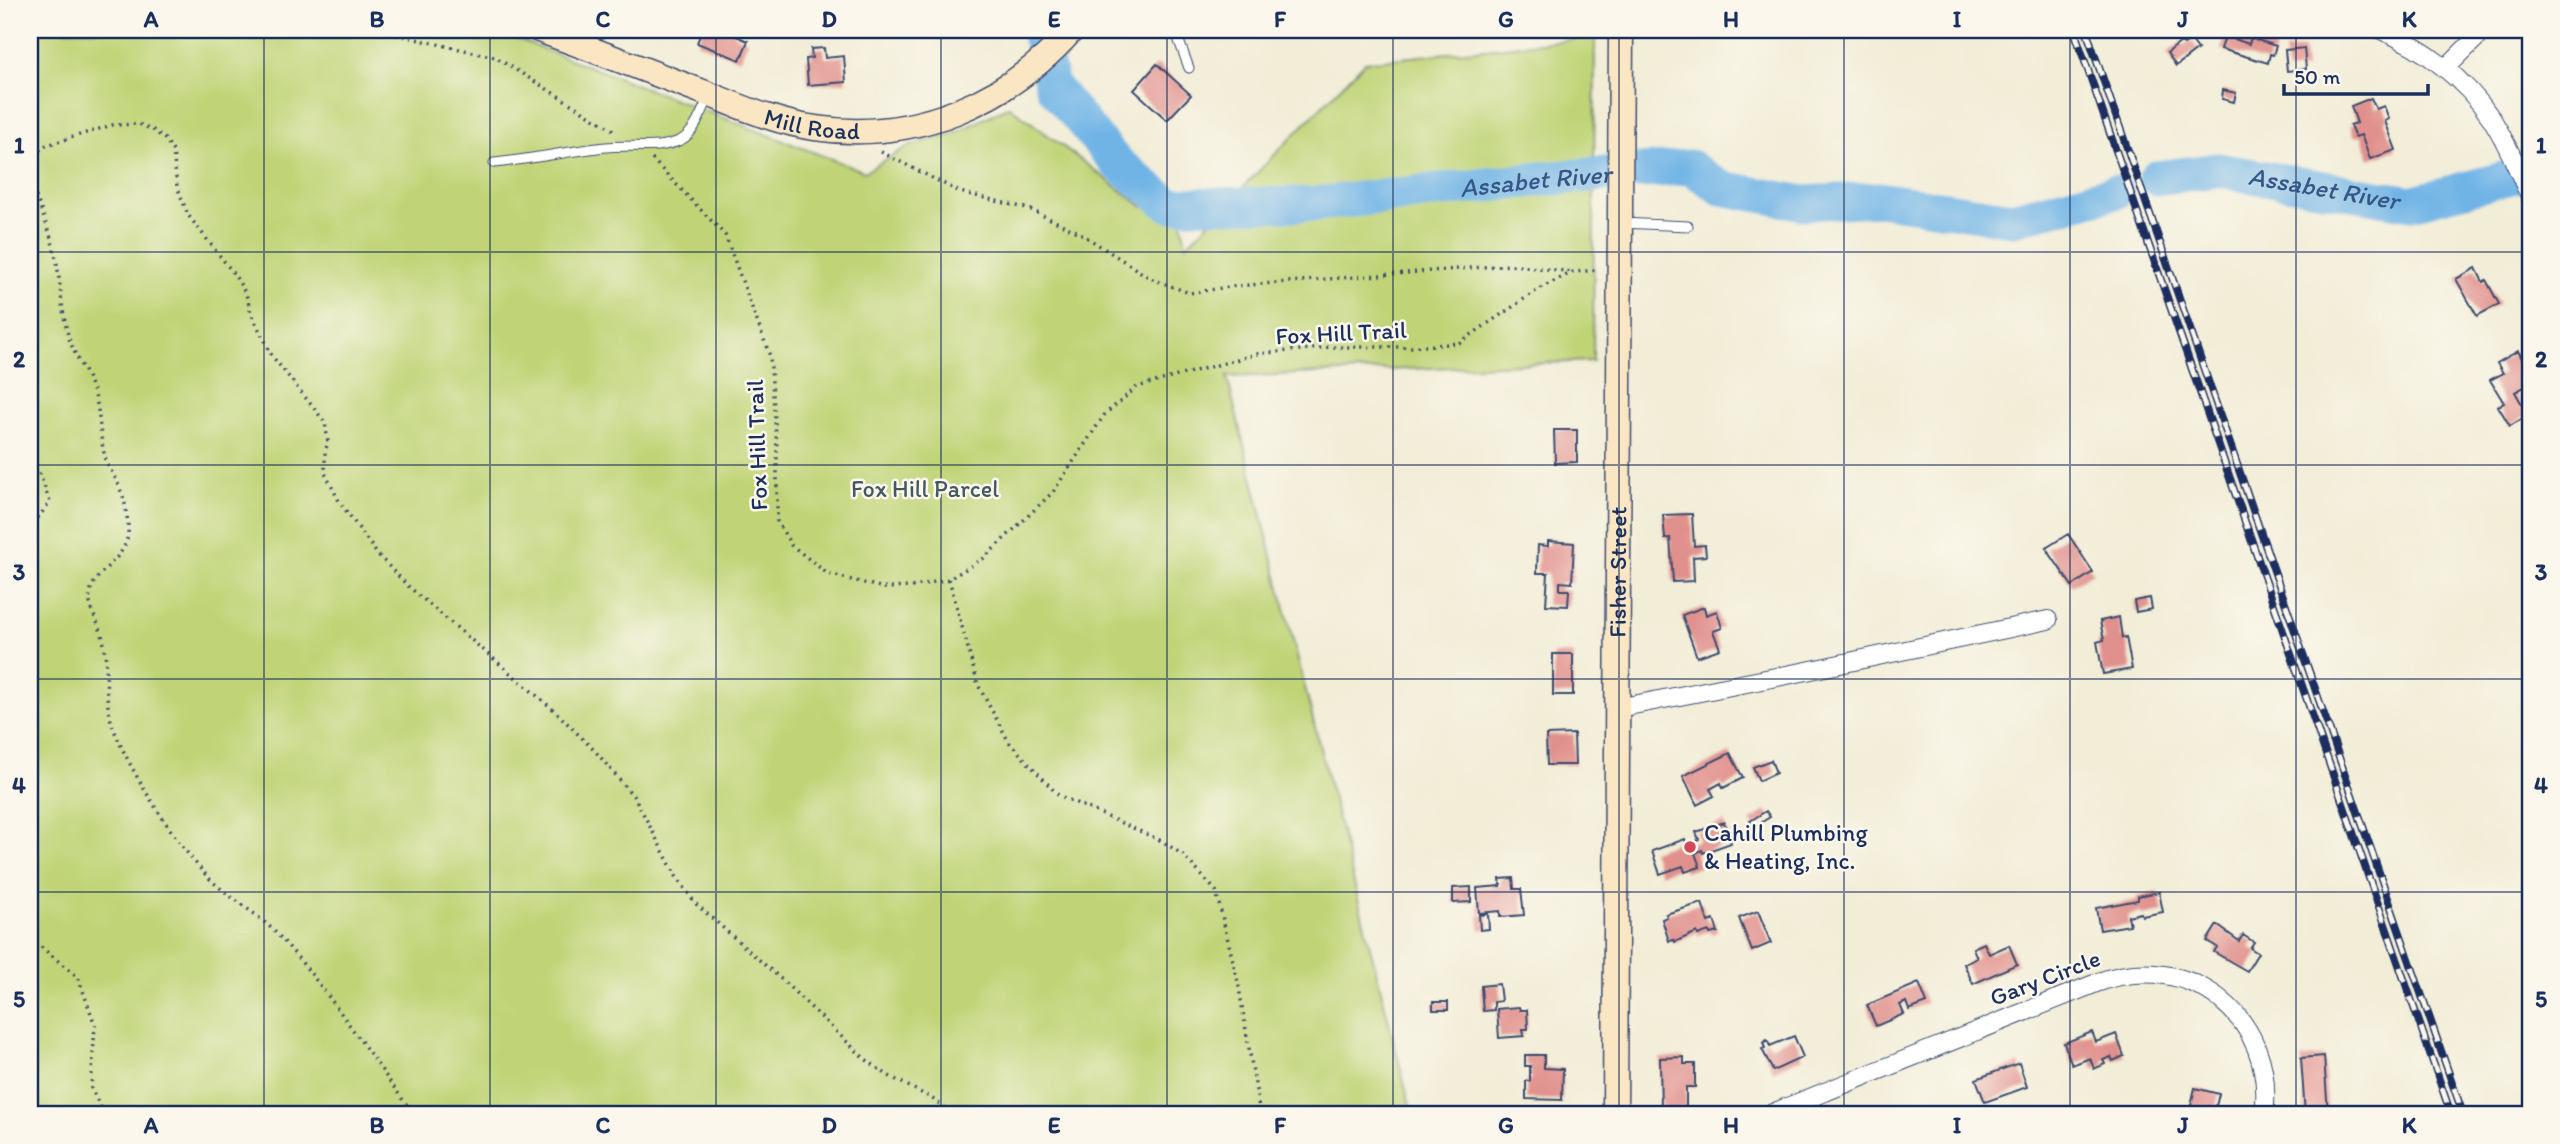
<svg xmlns="http://www.w3.org/2000/svg" width="2560" height="1144" font-family="Itim,sans-serif">
<style>
.green{fill:#c0d477;stroke:#6e826a;stroke-width:2}
.lines{fill:none;stroke-linecap:round;stroke-linejoin:round}
.river{stroke:#70b4e6;stroke-width:35}
.building{fill:#e1918d}
.lane-casing{stroke:#3b4c70;stroke-width:11}
.street-casing{stroke:#3b4c70;stroke-width:20}
.secondary-casing{stroke:#3b4c70;stroke-width:27}
.path{stroke:#3b4c70;stroke-width:3.5;stroke-dasharray:2 5;stroke-linecap:butt}
.lane{stroke:#fff;stroke-width:9}
.street{stroke:#fff;stroke-width:18}
.secondary{stroke:#fbe6c4;stroke-width:24}
.rail-casing{stroke:#1b2f5e;stroke-width:8}
.rail{stroke:#fbf7ec;stroke-width:5;stroke-dasharray:16;stroke-linecap:butt}
.grid{fill:none;stroke:#1b2f5e;stroke-width:2;stroke-opacity:0.55}
.poi-dot{fill:#d1495b;stroke:#fbf7ec;stroke-width:2.5}
.labels{text-anchor:middle;stroke-width:5;stroke-linejoin:round;paint-order:stroke}
.street-label{font-size:24px;fill:#1b2f5e;stroke:#fbf7ec}
.park-label{font-size:24px;fill:#445864;stroke:#fbf7ec}
.poi-label{font-size:24px;fill:#1b2f5e;stroke:#fbf7ec;text-anchor:start}
.water-label{font-size:26px;font-style:italic;fill:#355787;stroke:#fbf7ec}
.neatline{fill:none;stroke:#1b2f5e;stroke-width:2.5}
.grid-label{font-size:23px;text-anchor:middle;font-weight:bold;fill:#1b2f5e}
</style>
<rect width="100%" height="100%" fill="#fbf7ec"/>
<filter id="ink" filterUnits="userSpaceOnUse"><feTurbulence type="fractalNoise" baseFrequency=".0143" numOctaves="2"/><feDisplacementMap in="SourceGraphic" scale="14" xChannelSelector="R" yChannelSelector="G"/><feConvolveMatrix kernelMatrix="1 2 1 2 8 2 1 2 1" color-interpolation-filters="sRGB"/></filter>
<filter id="wash" filterUnits="userSpaceOnUse"><feTurbulence type="fractalNoise" baseFrequency=".00686" numOctaves="4" result="noise"/><feDisplacementMap in="SourceGraphic" scale="28" xChannelSelector="R" yChannelSelector="G"/><feGaussianBlur stdDeviation="1.57" result="paint"/><feColorMatrix in="noise" values="0 0 0 0 0 0 0 0 0 0 0 0 0 0 0 0 0 1.4 0 .05"/><feComposite in="paint" operator="in"/></filter>
<g filter="url(#wash)">
<rect width="100%" height="100%" fill="#f2edd7"/>
<path class="green" d="M 30,30 L 494,30 L 865,172 L 911,145 L 954,134 L 1009,106 L 1142,206 L 1180,211 L 1186,246 L 1365,62 L 1595,37 L 1593,361 L 1227,377 L 1412,1114 L 30,1114 Z"/>
<g class="lines">
<g class="river">
<path id="s1" d="M 1038,30 L 1052,86 L 1116,162 L 1170,205 L 1315,204 L 1543,179 L 1690,167 L 1721,188 L 1804,203 L 1879,199 L 2012,219 L 2115,192"/>
<path id="s2" d="M 2156,178 L 2218,170 L 2411,203 L 2530,172"/>
</g>
</g>
<g id="blocks">
<path class="building" d="M 702,30 L 736,30 L 734,35 L 748,41 L 740,60 L 697,43 Z
M 2225,36 L 2249,44 L 2251,38 L 2276,46 L 2273,55 L 2270,54 L 2268,63 L 2221,49 Z
M 2191,40 L 2198,49 L 2176,66 L 2167,53 L 2181,42 L 2184,45 Z
M 824,48 L 825,58 L 844,56 L 846,82 L 808,85 L 806,59 L 812,58 L 811,49 Z
M 2304,48 L 2306,69 L 2287,71 L 2285,50 Z
M 1157,64 L 1191,95 L 1167,120 L 1134,90 Z
M 2223,90 L 2236,93 L 2234,102 L 2222,99 Z
M 2371,98 L 2376,109 L 2384,106 L 2389,119 L 2385,121 L 2396,150 L 2370,159 L 2361,135 L 2355,137 L 2350,125 L 2357,123 L 2351,106 Z
M 2476,268 L 2483,282 L 2486,280 L 2499,304 L 2477,316 L 2456,279 Z
M 2518,351 L 2530,373 L 2530,384 L 2515,392 L 2528,415 L 2510,426 L 2498,406 L 2504,403 L 2490,380 L 2503,373 L 2497,363 Z
M 1554,430 L 1577,430 L 1577,462 L 1555,463 Z
M 1692,514 L 1694,546 L 1705,545 L 1706,556 L 1693,557 L 1694,581 L 1673,582 L 1670,538 L 1665,539 L 1663,515 Z
M 2068,534 L 2093,572 L 2072,586 L 2046,548 Z
M 1548,541 L 1574,543 L 1572,583 L 1560,582 L 1560,590 L 1569,590 L 1568,606 L 1546,605 L 1548,573 L 1537,573 L 1538,545 L 1548,546 Z
M 2150,598 L 2152,609 L 2136,612 L 2134,601 Z
M 1704,607 L 1706,615 L 1717,611 L 1722,628 L 1713,631 L 1720,649 L 1697,657 L 1682,615 Z
M 2119,617 L 2122,638 L 2126,637 L 2132,669 L 2103,674 L 2097,642 L 2104,640 L 2100,621 Z
M 1553,654 L 1573,654 L 1573,695 L 1553,695 Z
M 1574,734 L 1575,765 L 1547,765 L 1546,735 Z
M 1730,753 L 1743,778 L 1723,788 L 1721,783 L 1710,789 L 1714,796 L 1697,805 L 1683,776 Z
M 1771,760 L 1776,773 L 1759,781 L 1753,767 Z
M 1766,811 L 1770,817 L 1754,827 L 1750,821 Z
M 1724,822 L 1731,843 L 1703,853 L 1702,850 L 1695,853 L 1700,867 L 1685,872 L 1683,866 L 1660,874 L 1652,851 L 1685,839 L 1687,845 L 1699,840 L 1696,832 Z
M 1513,878 L 1514,889 L 1521,889 L 1524,915 L 1500,917 L 1500,911 L 1479,913 L 1477,888 L 1501,886 L 1500,879 Z
M 1471,887 L 1471,902 L 1453,903 L 1453,888 Z
M 2159,892 L 2163,912 L 2142,916 L 2141,913 L 2128,916 L 2130,925 L 2100,930 L 2096,908 L 2138,900 L 2138,896 Z
M 1702,903 L 1708,922 L 1714,920 L 1718,932 L 1710,934 L 1709,931 L 1698,935 L 1697,932 L 1675,942 L 1674,940 L 1669,941 L 1662,919 L 1667,917 L 1666,914 Z
M 1758,911 L 1771,943 L 1752,951 L 1739,918 Z
M 1488,914 L 1489,929 L 1480,930 L 1479,915 Z
M 2217,925 L 2239,941 L 2243,935 L 2254,942 L 2250,948 L 2258,953 L 2247,971 L 2214,952 L 2217,947 L 2207,941 Z
M 1984,943 L 1989,954 L 2009,945 L 2017,964 L 1973,984 L 1964,964 L 1977,958 L 1973,948 Z
M 1919,983 L 1927,1003 L 1909,1010 L 1906,1002 L 1900,1005 L 1904,1014 L 1876,1026 L 1867,1005 Z
M 1499,984 L 1501,1001 L 1494,1002 L 1494,1010 L 1483,1011 L 1481,986 Z
M 1433,1002 L 1448,1002 L 1448,1010 L 1433,1010 Z
M 1519,1007 L 1520,1010 L 1527,1010 L 1528,1029 L 1523,1029 L 1524,1036 L 1499,1038 L 1497,1009 Z
M 2092,1032 L 2096,1042 L 2116,1034 L 2124,1056 L 2113,1061 L 2111,1057 L 2103,1060 L 2105,1064 L 2094,1069 L 2090,1058 L 2072,1065 L 2064,1043 Z
M 1794,1036 L 1803,1057 L 1773,1071 L 1762,1049 L 1765,1048 L 1763,1043 L 1767,1040 L 1770,1046 Z
M 1525,1055 L 1544,1055 L 1544,1068 L 1563,1069 L 1562,1100 L 1526,1099 L 1526,1081 L 1530,1081 L 1530,1066 L 1525,1066 Z
M 2324,1056 L 2328,1114 L 2305,1114 L 2301,1058 Z
M 1684,1057 L 1684,1064 L 1695,1064 L 1695,1087 L 1686,1087 L 1686,1110 L 1661,1110 L 1660,1058 Z
M 2019,1063 L 2027,1087 L 1985,1102 L 1976,1079 Z
M 2195,1088 L 2219,1094 L 2214,1114 L 2189,1114 Z"/>
</g>
</g>
<g filter="url(#ink)">
<use href="#blocks" fill-opacity="0" stroke="#3b4c70" stroke-width="2"/>
<g class="lines">
<g class="lane-casing">
<path id="lane" d="M 1175,30 L 1189,68
M 494,163 C 532,159 569,151 606,147 C 631,144 658,151 681,140 C 696,132 702,110 710,95
M 1621,223 L 1688,226"/>
</g>
<g class="street-casing">
<path id="street" d="M 2381,30 C 2424,48 2465,79 2491,118 C 2507,142 2518,170 2530,196
M 2445,69 L 2484,30
M 1618,708 L 1802,672 L 2048,620
M 1770,1114 L 2099,982 C 2190,949 2277,1018 2264,1114"/>
</g>
<g class="secondary-casing">
<g id="secondary">
<path id="s3" d="M 539,30 C 594,50 648,71 703,92 C 739,106 777,123 815,128 C 913,143 1007,103 1072,30"/>
<path id="s4" d="M 1615,1114 L 1621,30"/>
</g>
</g>
<path class="path" d="M 376,30 L 495,57 L 615,131
M 881,152 L 960,192 L 1029,209 L 1080,233 L 1150,278 L 1189,293 L 1236,286 L 1510,265 L 1573,272
M 652,159 L 725,235 L 770,356 L 777,448 L 777,521 L 791,545 L 828,574 L 884,588 L 911,587 L 949,579 L 984,558 L 1053,492 L 1105,414 L 1137,387 L 1257,354 L 1332,347 L 1411,347 L 1459,343 L 1542,287 L 1573,272 L 1599,270
M 30,168 L 32,158 L 44,146 L 112,125 L 139,124 L 153,130 L 166,140 L 173,151 L 177,186 L 188,215 L 234,274 L 246,294 L 251,313 L 272,356 L 325,422 L 328,442 L 325,452 L 325,473 L 339,501 L 378,555 L 409,587 L 555,711 L 596,752 L 635,798 L 676,876 L 696,904 L 781,979 L 864,1058 L 887,1075 L 931,1098 L 954,1114
M 30,169 L 31,182 C 39,207 51,232 56,258 C 61,285 61,311 69,338 C 75,358 89,376 95,396 C 101,417 99,439 106,460 C 109,470 117,478 120,489 C 125,499 127,514 128,525 C 131,560 96,566 90,593 C 87,609 100,623 103,639 C 109,666 103,696 112,724 C 126,766 180,851 213,882 C 234,901 260,915 279,936 C 328,990 368,1053 412,1112
M 30,463 L 39,472 L 50,502 L 35,522 L 30,525
M 949,579 L 978,685 L 1009,742 L 1058,795 L 1162,841 L 1183,855 L 1216,891 L 1238,982 L 1260,1114
M 30,938 L 78,977 L 95,1025 L 91,1088 L 104,1114"/>
<use href="#lane" class="lane"/>
<use href="#street" class="street"/>
<use href="#secondary" class="secondary"/>
<g class="rail-casing">
<path id="rail" d="M 2074,30 L 2451,1114
M 2086,30 L 2463,1114"/>
</g>
<use href="#rail" class="rail"/>
</g>
</g>
<path class="grid" d="M 264,30 L 264,1114M 490,30 L 490,1114M 716,30 L 716,1114M 941,30 L 941,1114M 1167,30 L 1167,1114M 1393,30 L 1393,1114M 1619,30 L 1619,1114M 1844,30 L 1844,1114M 2070,30 L 2070,1114M 2296,30 L 2296,1114M 30,252 L 2530,252M 30,465 L 2530,465M 30,679 L 2530,679M 30,892 L 2530,892"/>
<circle class="poi-dot" cx="1690" cy="847" r="7"/>
<g class="labels">
<g class="street-label">
<text dy="8" stroke="none"><textPath href="#s3" startOffset="290">Mill Road</textPath></text>
<text transform="translate(1341 333) rotate(-3)" y="8">Fox Hill Trail</text>
<text transform="translate(757 445) rotate(-92)" y="8">Fox Hill Trail</text>
<text dy="8" stroke="none"><textPath href="#s4" startOffset="542">Fisher Street</textPath></text>
<text transform="translate(2045 978) rotate(-21)" y="8">Gary Circle</text>
</g>
<g class="park-label">
<text x="925" y="497">Fox Hill Parcel</text>
</g>
<g class="poi-label">
<text x="1704" y="841">Cahill Plumbing<tspan x="1704" dy="28">&amp; Heating, Inc.</tspan></text>
</g>
<g class="water-label">
<text dy="9" stroke="none"><textPath href="#s1" startOffset="593">Assabet River</textPath></text>
<text dy="9" stroke="none"><textPath href="#s2" startOffset="170">Assabet River</textPath></text>
</g>
</g>
<rect width="2560" height="1144" fill="none" stroke="#fbf7ec" stroke-width="77"/>
<path d="M2284 84v10h144v-10" fill="none" stroke="#1b2f5e" stroke-width="3.5"/>
<text x="2294" y="84" font-size="21" fill="#1b2f5e" stroke="#fbf7ec" stroke-width="5" paint-order="stroke">50 m</text>
<rect x="38" y="38" width="2484" height="1068" class="neatline"/>
<g class="grid-label">
<text x="151" y="27">A</text>
<text x="377" y="27">B</text>
<text x="603" y="27">C</text>
<text x="829" y="27">D</text>
<text x="1054" y="27">E</text>
<text x="1280" y="27">F</text>
<text x="1506" y="27">G</text>
<text x="1731" y="27">H</text>
<text x="1957" y="27">I</text>
<text x="2183" y="27">J</text>
<text x="2409" y="27">K</text>
<text x="19" y="153">1</text>
<text x="2541" y="153">1</text>
<text x="19" y="367">2</text>
<text x="2541" y="367">2</text>
<text x="19" y="580">3</text>
<text x="2541" y="580">3</text>
<text x="19" y="793">4</text>
<text x="2541" y="793">4</text>
<text x="19" y="1007">5</text>
<text x="2541" y="1007">5</text>
<text x="151" y="1133">A</text>
<text x="377" y="1133">B</text>
<text x="603" y="1133">C</text>
<text x="829" y="1133">D</text>
<text x="1054" y="1133">E</text>
<text x="1280" y="1133">F</text>
<text x="1506" y="1133">G</text>
<text x="1731" y="1133">H</text>
<text x="1957" y="1133">I</text>
<text x="2183" y="1133">J</text>
<text x="2409" y="1133">K</text>
</g>
</svg>
